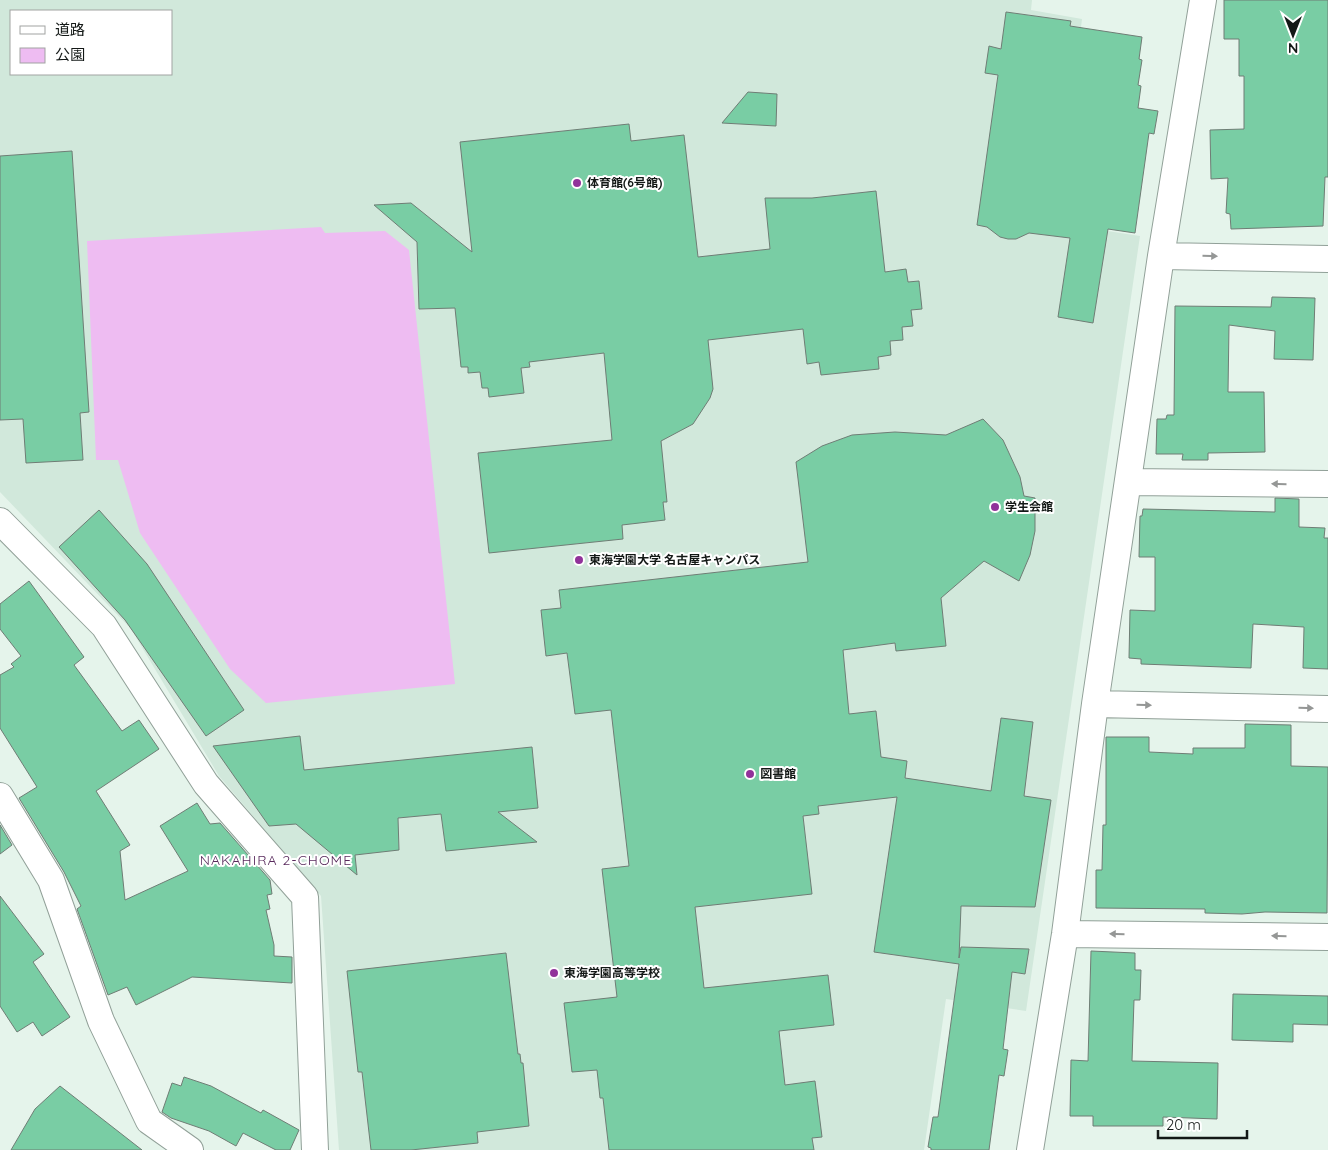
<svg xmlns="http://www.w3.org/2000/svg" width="1328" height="1150" font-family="Quicksand,'Noto Sans JP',sans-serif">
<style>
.built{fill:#d1e8db;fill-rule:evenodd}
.green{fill:#eebcf2}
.building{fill:#79cda4;stroke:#6f7d75}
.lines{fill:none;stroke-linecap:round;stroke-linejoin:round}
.minor-casing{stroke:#91a098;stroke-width:28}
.minor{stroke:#fff;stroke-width:26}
.oneway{fill:#959796}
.poi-dot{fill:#91329a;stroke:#fff;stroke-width:2}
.labels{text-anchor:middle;stroke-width:4;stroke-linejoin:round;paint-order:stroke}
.poi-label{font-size:12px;font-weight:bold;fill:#131816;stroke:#fff;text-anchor:start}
.neighbourhood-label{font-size:14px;letter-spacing:1px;fill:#592a5d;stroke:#fff}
</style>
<rect width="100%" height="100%" fill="#e5f4eb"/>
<path class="built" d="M 0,0 L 1032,0 L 1031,10 L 1082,19 L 1056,223 L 1140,236 L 1026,1011 L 946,999 L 924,1150 L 339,1150 L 321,896 L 219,776 L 131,629 L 0,492 ZM 11,11 L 171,11 L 171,74 L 11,74 Z"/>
<path class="green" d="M 321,227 L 325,233 L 385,231 L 409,250 L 455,684 L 266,703 L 230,669 L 140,533 L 118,460 L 96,460 L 87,241 Z"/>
<path class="building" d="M 1224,0 L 1328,0 L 1328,177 L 1325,177 L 1323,226 L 1231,229 L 1230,214 L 1226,213 L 1228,178 L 1211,179 L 1210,130 L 1244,129 L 1244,76 L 1239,76 L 1239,39 L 1224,39 Z
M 1006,12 L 1071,21 L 1070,26 L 1142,37 L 1139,59 L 1142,60 L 1138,85 L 1141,86 L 1138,108 L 1158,111 L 1154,134 L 1149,133 L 1135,233 L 1108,229 L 1093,323 L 1058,317 L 1070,238 L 1029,233 L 1016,239 L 1008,239 L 1000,237 L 987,227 L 977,225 L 998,75 L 985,73 L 989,46 L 1001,49 Z
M 748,92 L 777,94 L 776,126 L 722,123 Z
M 629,124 L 631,141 L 684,135 L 698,257 L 770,249 L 765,198 L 812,198 L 876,191 L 885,272 L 906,269 L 908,282 L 919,281 L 922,309 L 911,310 L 913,326 L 902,327 L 903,340 L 890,341 L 891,355 L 878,357 L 879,369 L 821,375 L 819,362 L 807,364 L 803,329 L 708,340 L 713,389 L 710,398 L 693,424 L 661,441 L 667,502 L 663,502 L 665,520 L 622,525 L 623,539 L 489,553 L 478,453 L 612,440 L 604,353 L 529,362 L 530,367 L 521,368 L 524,393 L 489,397 L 488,388 L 482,388 L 480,372 L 468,373 L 468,367 L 461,367 L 455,308 L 419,309 L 417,242 L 374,205 L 411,203 L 472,252 L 460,142 Z
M 72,151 L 89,412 L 80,413 L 83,460 L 26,463 L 23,419 L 0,420 L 0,156 Z
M 1272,297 L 1315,298 L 1313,360 L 1274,359 L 1275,331 L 1229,325 L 1228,392 L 1264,392 L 1265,452 L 1208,453 L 1208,460 L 1182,460 L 1183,454 L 1156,454 L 1157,419 L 1166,419 L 1167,415 L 1174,415 L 1175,306 L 1271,307 Z
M 983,419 L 1003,440 L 1020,477 L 1024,496 L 1035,498 L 1035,531 L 1030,555 L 1019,581 L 984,561 L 941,598 L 946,646 L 896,651 L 895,643 L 843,650 L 849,714 L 876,711 L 881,757 L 907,761 L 905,778 L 991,791 L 1001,718 L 1033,722 L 1024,796 L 1051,800 L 1035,907 L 961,906 L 959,958 L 961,947 L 1029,949 L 1025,974 L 1012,972 L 1003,1049 L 1008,1050 L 1004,1076 L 999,1075 L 989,1150 L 931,1150 L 931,1148 L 928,1147 L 933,1117 L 938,1117 L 959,964 L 874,952 L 897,797 L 818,806 L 819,814 L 803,816 L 812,894 L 695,907 L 704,988 L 828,975 L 834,1025 L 779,1031 L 785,1085 L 815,1081 L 822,1137 L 812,1138 L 814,1150 L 609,1150 L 603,1098 L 600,1098 L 597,1070 L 572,1072 L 564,1003 L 617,997 L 602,869 L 629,866 L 611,710 L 575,714 L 567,653 L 546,656 L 541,610 L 561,608 L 559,590 L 808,562 L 796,462 L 822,446 L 852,435 L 895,432 L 946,435 Z
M 1275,498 L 1299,499 L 1299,527 L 1325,528 L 1324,538 L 1328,538 L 1328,669 L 1303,668 L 1304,627 L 1253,624 L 1251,668 L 1141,664 L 1141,659 L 1129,658 L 1130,610 L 1155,611 L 1155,557 L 1139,557 L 1140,516 L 1142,516 L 1143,509 L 1275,512 Z
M 99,510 L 147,564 L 244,710 L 206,736 L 125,620 L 59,547 Z
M 29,581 L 84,657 L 74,665 L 122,731 L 139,720 L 159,749 L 96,791 L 130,845 L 120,851 L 125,900 L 188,871 L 160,826 L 197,803 L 210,824 L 220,823 L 270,880 L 272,894 L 267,895 L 270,909 L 266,910 L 274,945 L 274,956 L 292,957 L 292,983 L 192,977 L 136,1005 L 127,987 L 108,995 L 77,909 L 81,906 L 64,872 L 19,798 L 37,787 L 0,728 L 0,675 L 14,667 L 11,664 L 21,656 L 0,629 L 0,604 Z
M 1245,724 L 1291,725 L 1291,766 L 1328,767 L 1327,913 L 1265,912 L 1242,914 L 1205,913 L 1205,909 L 1096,908 L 1096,870 L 1102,870 L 1103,825 L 1106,825 L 1106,737 L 1149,737 L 1149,752 L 1193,754 L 1193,748 L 1245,748 Z
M 300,736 L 304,770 L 532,747 L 538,808 L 498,812 L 537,842 L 446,851 L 441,814 L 398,818 L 399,850 L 355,855 L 357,875 L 296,824 L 269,826 L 213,746 Z
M 0,825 L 12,845 L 0,854 Z
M 0,896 L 44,954 L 33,962 L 70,1017 L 42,1036 L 33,1022 L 17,1032 L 0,1006 Z
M 1091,951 L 1135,953 L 1135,970 L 1141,970 L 1140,1000 L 1134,1000 L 1132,1061 L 1218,1063 L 1217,1119 L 1163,1117 L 1163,1126 L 1093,1126 L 1093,1116 L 1070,1116 L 1071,1060 L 1088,1061 Z
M 506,953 L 518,1054 L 520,1054 L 521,1063 L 523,1063 L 529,1126 L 477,1132 L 478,1143 L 411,1150 L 371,1150 L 362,1072 L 358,1072 L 347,971 Z
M 1233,994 L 1328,996 L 1328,1025 L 1293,1024 L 1293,1042 L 1232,1040 Z
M 184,1077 L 211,1086 L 261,1113 L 263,1110 L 299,1130 L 290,1150 L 276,1150 L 243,1133 L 236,1146 L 209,1131 L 171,1118 L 162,1112 L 172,1083 L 181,1086 Z
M 60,1086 L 142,1150 L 11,1150 L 35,1109 Z"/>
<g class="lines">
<g class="minor-casing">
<path id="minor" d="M 1161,256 L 1328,259
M 1129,482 L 1328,484
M 0,521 L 104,626 L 206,784 L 305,897 L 315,1150
M 1095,704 L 1328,709
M 0,796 L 51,880 L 101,1021 L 149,1121 L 190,1150
M 1065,934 L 1328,937
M 1030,1150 L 1065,934 L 1095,704 L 1161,256 L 1203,0"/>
</g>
<use href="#minor" class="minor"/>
</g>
<defs><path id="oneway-solid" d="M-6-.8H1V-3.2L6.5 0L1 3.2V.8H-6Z" transform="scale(1.25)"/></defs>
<g class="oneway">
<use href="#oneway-solid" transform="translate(1210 256) rotate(1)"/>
<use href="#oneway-solid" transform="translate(1279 484) rotate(-179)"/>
<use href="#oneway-solid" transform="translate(1144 705) rotate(1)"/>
<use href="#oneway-solid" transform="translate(1306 708) rotate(1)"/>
<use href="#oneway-solid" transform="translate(1117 934) rotate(-179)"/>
<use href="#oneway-solid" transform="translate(1279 936) rotate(-179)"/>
</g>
<g class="poi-dot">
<circle cx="577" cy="183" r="5"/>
<circle cx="995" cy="507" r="5"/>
<circle cx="579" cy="560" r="5"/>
<circle cx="750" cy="774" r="5"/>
<circle cx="554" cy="973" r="5"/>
</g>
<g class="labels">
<g class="poi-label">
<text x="587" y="187">体育館(6号館)</text>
<text x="1005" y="511">学生会館</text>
<text x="589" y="564">東海学園大学 名古屋キャンパス</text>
<text x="760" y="778">図書館</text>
<text x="564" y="977">東海学園高等学校</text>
</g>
<g class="neighbourhood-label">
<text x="276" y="865">NAKAHIRA 2-CHOME</text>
</g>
</g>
<rect x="10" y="10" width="162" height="65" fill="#ffffff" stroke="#a1a3a2"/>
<rect x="20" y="26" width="25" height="8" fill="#ffffff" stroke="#a1a3a2"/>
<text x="55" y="35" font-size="15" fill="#131816">道路</text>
<rect x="20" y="48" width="25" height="15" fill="#eebcf2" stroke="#a1a3a2"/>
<text x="55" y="60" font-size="15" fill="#131816">公園</text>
<g transform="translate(1293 35) rotate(180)" stroke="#ffffff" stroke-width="4" paint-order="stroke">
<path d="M0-4L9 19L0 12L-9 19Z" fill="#131816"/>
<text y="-8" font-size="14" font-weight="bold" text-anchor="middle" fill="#131816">N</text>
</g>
<path d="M1158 1130v8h89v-8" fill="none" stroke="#131816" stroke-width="2.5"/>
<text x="1166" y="1130" font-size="15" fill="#131816" stroke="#ffffff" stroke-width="4" paint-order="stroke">20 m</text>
</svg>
